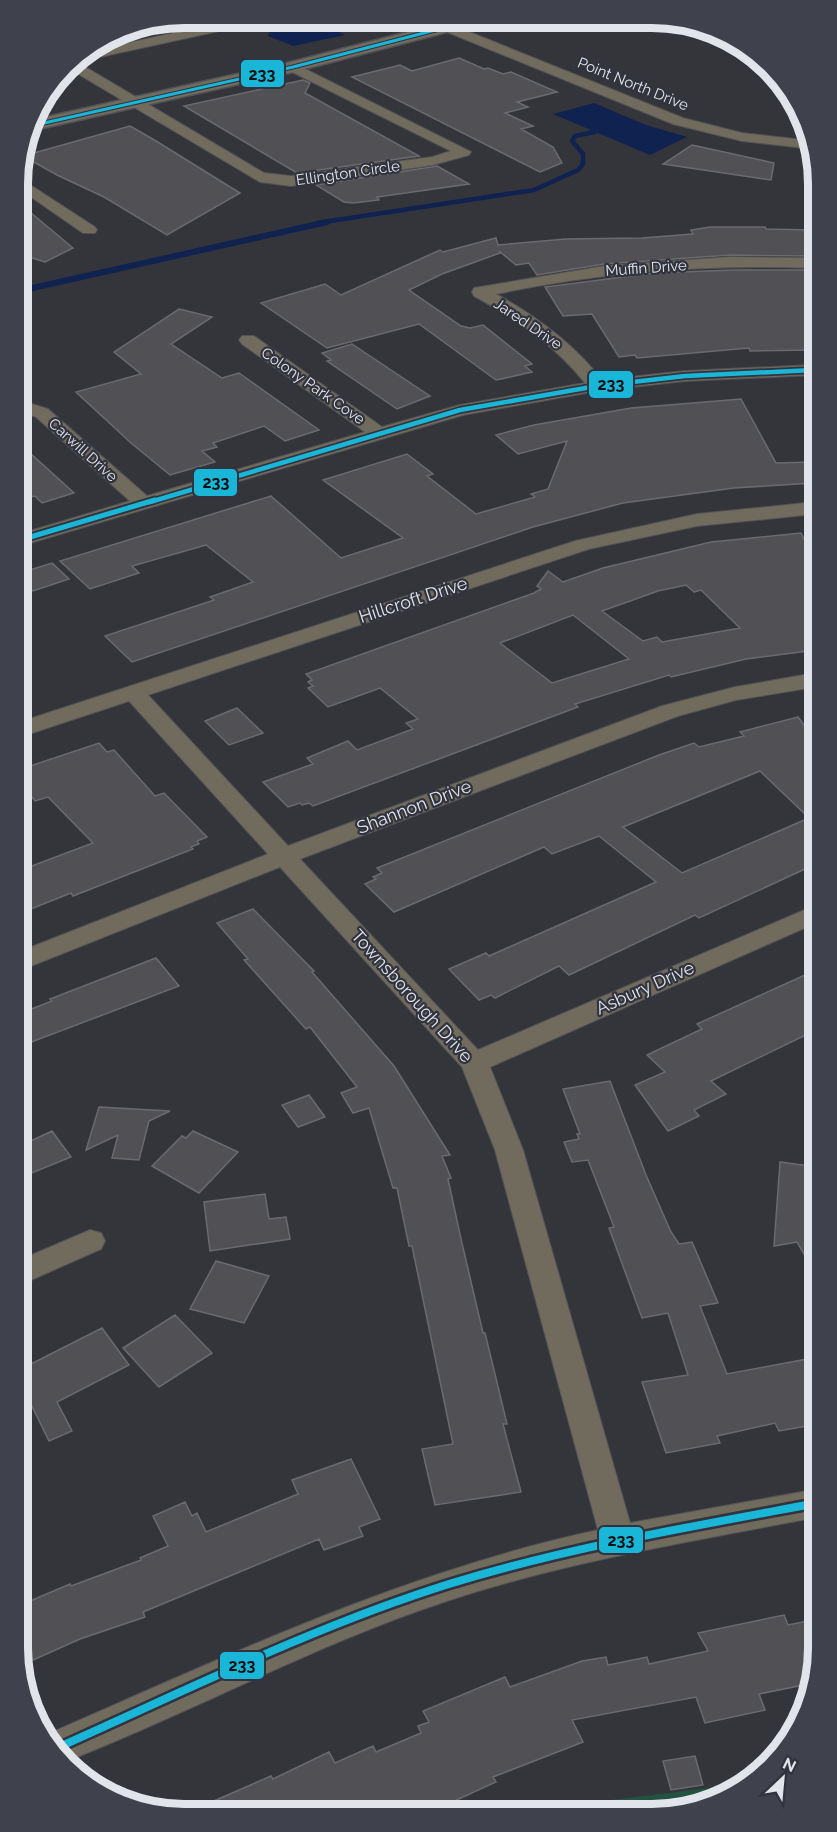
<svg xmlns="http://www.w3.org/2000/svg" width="837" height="1832" font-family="Raleway,sans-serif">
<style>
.green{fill:#245240}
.water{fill:#102250}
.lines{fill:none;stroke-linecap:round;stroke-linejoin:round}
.stream-far1{stroke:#102250;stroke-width:4.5}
.stream{stroke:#102250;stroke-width:6}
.building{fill:#515055;stroke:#6a6a6f;stroke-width:1.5;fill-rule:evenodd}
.lane-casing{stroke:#515256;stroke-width:2}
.street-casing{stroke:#515256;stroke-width:2}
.secondary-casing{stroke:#515256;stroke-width:3}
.lane{fill:#706b5d;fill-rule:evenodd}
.street{fill:#706b5d;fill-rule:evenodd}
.secondary{fill:#726c5f;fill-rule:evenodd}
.bus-1-far3-casing{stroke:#31333e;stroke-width:5}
.bus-1-far2-casing{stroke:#31333e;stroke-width:8}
.bus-1-far1-casing{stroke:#31333e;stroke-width:9}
.bus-1-casing{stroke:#31333e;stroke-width:13}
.bus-1-far3{stroke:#1ab6d8;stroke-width:3}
.bus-1-far2{stroke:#1ab6d8;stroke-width:4.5}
.bus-1-far1{stroke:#1ab6d8;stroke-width:5}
.bus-1{stroke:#1ab6d8;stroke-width:8}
.labels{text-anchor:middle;stroke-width:4.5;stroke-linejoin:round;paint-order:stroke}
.far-street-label{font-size:15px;fill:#e2e4eb;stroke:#31333e}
.street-label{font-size:18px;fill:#e2e4eb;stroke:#31333e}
.rim{fill:none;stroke:#e2e4eb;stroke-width:8}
.line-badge{stroke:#31333e;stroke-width:2}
.pale-badge-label{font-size:16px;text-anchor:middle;font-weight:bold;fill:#111}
</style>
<rect width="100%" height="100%" fill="#34353b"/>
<path class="green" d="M 733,1785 L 696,1808 L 576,1809 L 587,1803 Z"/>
<path class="water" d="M 282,19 L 314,19 L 345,35 L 293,46 L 268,36 L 275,20 Z
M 594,103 L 646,125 L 687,137 L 650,155 L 553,114 Z"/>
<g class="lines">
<path class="stream-far1" d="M 317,223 L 534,190 L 578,170 L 583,164 L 583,154 L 572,141 L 575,136 L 595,132"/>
<path class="stream" d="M 19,291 L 327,222"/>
</g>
<path class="building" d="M 459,58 L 484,69 L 488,68 L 503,74 L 511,72 L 557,92 L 517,102 L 528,107 L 505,113 L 533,126 L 521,129 L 553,147 L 562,163 L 540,172 L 352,77 L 400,65 L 412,71 Z
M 303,80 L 310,83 L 305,93 L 419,156 L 297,173 L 184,106 Z
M 130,126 L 156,141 L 240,193 L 167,235 L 104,197 L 57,175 L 23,156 Z
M 692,145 L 774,163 L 771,180 L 663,164 Z
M 437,166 L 469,184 L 377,197 L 379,200 L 353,203 L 344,202 L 316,185 Z
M 18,202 L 73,248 L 45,262 L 19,254 Z
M 710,227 L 765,227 L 766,229 L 811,230 L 814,256 L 730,255 L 604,264 L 537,275 L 529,263 L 516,265 L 499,251 L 500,253 L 442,274 L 409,290 L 461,326 L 470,328 L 483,325 L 532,364 L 525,366 L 532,372 L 501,379 L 496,380 L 419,324 L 327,348 L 261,303 L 325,284 L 341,295 L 440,250 L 443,252 L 496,238 L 498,245 L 566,239 L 642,238 L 693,234 L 691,230 Z
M 734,270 L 814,270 L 814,350 L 750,351 L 749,348 L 637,358 L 635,355 L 619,357 L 592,314 L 563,316 L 545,287 L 654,273 Z
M 179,309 L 212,317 L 171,344 L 222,378 L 239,373 L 319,430 L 285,441 L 264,426 L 213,443 L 217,447 L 202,451 L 215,462 L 170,475 L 131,443 L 76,392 L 141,374 L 114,352 Z
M 352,344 L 430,396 L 397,409 L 327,361 L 331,360 L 322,353 Z
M 741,399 L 776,463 L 814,462 L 814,483 L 734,488 L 623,503 L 533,527 L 132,662 L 105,636 L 202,604 L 214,600 L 210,597 L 253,582 L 206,545 L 132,566 L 139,573 L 90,589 L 60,561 L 271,496 L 341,558 L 403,538 L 323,480 L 407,454 L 433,474 L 427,476 L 476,514 L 535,497 L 531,494 L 548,489 L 567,441 L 518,454 L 496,435 L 534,425 L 631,408 Z
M 19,443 L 74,493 L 42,503 L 35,496 L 20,499 Z
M 801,533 L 806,543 L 815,542 L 815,650 L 746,659 L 671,677 L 669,675 L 575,704 L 578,707 L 313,806 L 309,803 L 302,805 L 300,803 L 288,807 L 263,782 L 313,764 L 307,758 L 348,741 L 357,750 L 413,729 L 406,723 L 418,719 L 380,688 L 328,707 L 308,688 L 313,686 L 308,682 L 312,680 L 306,674 L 534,593 L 541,589 L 537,586 L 548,571 L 563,582 L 603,568 L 711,542 ZM 686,585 L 694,592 L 701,590 L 740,628 L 662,642 L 657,637 L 643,641 L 602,611 L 658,591 ZM 573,615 L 629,659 L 552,683 L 500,643 Z
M 52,563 L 69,579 L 33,591 L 20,578 L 20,573 Z
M 237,708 L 263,733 L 229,745 L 205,721 Z
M 798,717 L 807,729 L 815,728 L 816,864 L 699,918 L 695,915 L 569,975 L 559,966 L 495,998 L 491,995 L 479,1000 L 449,969 L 486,953 L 489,956 L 656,882 L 599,836 L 552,854 L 544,847 L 394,912 L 365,884 L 376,879 L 373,877 L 382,873 L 377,868 L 659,755 L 694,743 L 699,747 L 744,736 L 740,732 ZM 760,771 L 809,818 L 682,873 L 623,827 Z
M 99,743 L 107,752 L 114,750 L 155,796 L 164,793 L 207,837 L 197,841 L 199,844 L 191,847 L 193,849 L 73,896 L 71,893 L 21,913 L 21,870 L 93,843 L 48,797 L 35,801 L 21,783 L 21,769 Z
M 253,909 L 314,971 L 312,972 L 394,1066 L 450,1155 L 442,1156 L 451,1178 L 448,1179 L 461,1239 L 483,1333 L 485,1333 L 494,1370 L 507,1424 L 503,1424 L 521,1492 L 435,1505 L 422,1449 L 453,1444 L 412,1246 L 409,1246 L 397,1188 L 393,1188 L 369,1108 L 353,1113 L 341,1093 L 357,1087 L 310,1027 L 306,1029 L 244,960 L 248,959 L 217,923 Z
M 156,958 L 179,986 L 21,1046 L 21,1013 L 52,1001 L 50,999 Z
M 816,970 L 816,1030 L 711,1081 L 726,1094 L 694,1110 L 699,1116 L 668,1131 L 635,1085 L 665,1072 L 647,1055 L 702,1029 L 697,1024 Z
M 610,1081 L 646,1175 L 671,1232 L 679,1244 L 692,1242 L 718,1303 L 700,1306 L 727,1374 L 818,1357 L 818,1424 L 779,1431 L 775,1423 L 717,1436 L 720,1443 L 666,1453 L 642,1382 L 688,1375 L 668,1313 L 642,1318 L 609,1228 L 614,1227 L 588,1160 L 572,1162 L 564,1142 L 579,1139 L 577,1134 L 580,1134 L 563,1089 Z
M 309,1095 L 325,1117 L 298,1127 L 282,1105 Z
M 99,1107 L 152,1110 L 170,1111 L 149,1121 L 139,1160 L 112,1158 L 118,1135 L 86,1150 Z
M 52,1131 L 71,1157 L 22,1177 L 22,1145 Z
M 193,1131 L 238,1152 L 199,1193 L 152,1166 L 182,1136 L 186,1138 Z
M 780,1162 L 817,1167 L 817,1276 L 797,1242 L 774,1246 Z
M 265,1194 L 269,1219 L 286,1217 L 290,1239 L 210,1251 L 204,1202 Z
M 216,1261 L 269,1276 L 244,1323 L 190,1309 Z
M 175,1315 L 212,1353 L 159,1387 L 123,1348 Z
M 102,1328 L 129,1365 L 57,1402 L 72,1431 L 49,1441 L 23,1388 L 23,1368 Z
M 351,1459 L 380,1519 L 359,1527 L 363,1536 L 324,1550 L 319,1539 L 143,1612 L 145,1617 L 80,1639 L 24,1664 L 23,1604 L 70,1584 L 71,1586 L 141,1560 L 140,1558 L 168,1546 L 153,1516 L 185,1502 L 192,1516 L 197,1513 L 206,1532 L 298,1494 L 292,1480 Z
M 784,1615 L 788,1625 L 818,1619 L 819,1659 L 813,1683 L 759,1694 L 765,1710 L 705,1723 L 696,1697 L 572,1720 L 583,1742 L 493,1777 L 496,1782 L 437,1809 L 191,1811 L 271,1776 L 273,1779 L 329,1752 L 335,1763 L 373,1746 L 376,1752 L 421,1733 L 418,1726 L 429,1722 L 423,1711 L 505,1677 L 510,1687 L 582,1661 L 606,1657 L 608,1665 L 647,1657 L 649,1664 L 708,1651 L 698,1633 Z
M 695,1756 L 703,1785 L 671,1790 L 663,1761 Z"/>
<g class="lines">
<g class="lane-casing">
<path id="lane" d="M 426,20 L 434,20 L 450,27 L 445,28 Z"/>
</g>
<g class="street-casing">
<path id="street" d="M 228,21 L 234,25 L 233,28 L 77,62 L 264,173 L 291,176 L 432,157 L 451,151 L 288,70 L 286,67 L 293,63 L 471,152 L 469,155 L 433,165 L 291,186 L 260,182 L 68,68 L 74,60 L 87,52 Z
M 447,23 L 683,118 L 742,133 L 813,141 L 813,149 L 742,141 L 673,124 L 442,30 L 441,27 Z
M 18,177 L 95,227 L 97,230 L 95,233 L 83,233 L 18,188 Z
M 730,257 L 814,258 L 814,268 C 706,264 601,272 496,294 C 536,316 573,343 602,380 L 685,371 L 814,365 L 814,375 L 685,381 L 597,391 L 463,415 L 20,546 L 20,534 L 130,501 L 36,417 L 19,411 L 19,400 L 48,409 L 147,496 L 365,432 L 242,344 L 239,340 L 242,336 L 254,336 L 382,427 L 460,405 L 585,383 C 555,345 516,319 474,296 L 472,292 L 474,288 L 604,266 Z
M 815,502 L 815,514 L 697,526 L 589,549 L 148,695 L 288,846 L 662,706 L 735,687 L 815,673 L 815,687 L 736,700 L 678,716 L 300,859 L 478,1050 L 816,905 L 816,923 L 490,1067 L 523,1150 L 630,1523 L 818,1489 L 818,1517 C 693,1541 568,1561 447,1601 C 316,1644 195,1711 67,1761 L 50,1733 C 229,1655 406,1571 598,1530 L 495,1150 L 462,1067 L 280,867 L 21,970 L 21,951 L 268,854 L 129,701 L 20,737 L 20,722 L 575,541 L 697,514 Z
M 90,1230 L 101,1233 L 105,1241 L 101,1249 L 22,1284 L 22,1259 Z"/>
</g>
<g class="secondary-casing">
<path id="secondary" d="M 476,20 L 501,20 L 499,24 L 473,31 L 447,32 L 293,72 L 30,131 L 33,120 L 291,62 L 447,22 Z"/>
</g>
<use href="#lane" class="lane"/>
<use href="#street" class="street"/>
<use href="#secondary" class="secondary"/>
<g class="bus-1-far3-casing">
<path id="bus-1-far3" d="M 31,126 L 293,67 L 447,27 L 473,26 L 493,20"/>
</g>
<g class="bus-1-far2-casing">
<path id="bus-1-far2" d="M 150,502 L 460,410 L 597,386 L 685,376 L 814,370"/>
</g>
<g class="bus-1-far1-casing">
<path id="bus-1-far1" d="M 20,540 L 155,500"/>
</g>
<g class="bus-1-casing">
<path id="bus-1" d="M 59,1747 C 187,1690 315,1626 449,1584 C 570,1547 694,1526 818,1503"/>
</g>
<use href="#bus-1-far3" class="bus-1-far3"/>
<use href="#bus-1-far2" class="bus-1-far2"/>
<use href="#bus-1-far1" class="bus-1-far1"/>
<use href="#bus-1" class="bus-1"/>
</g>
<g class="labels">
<g class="far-street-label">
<text transform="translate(633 84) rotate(22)" y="5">Point North Drive</text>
<text transform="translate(348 173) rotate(-8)" y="5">Ellington Circle</text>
<text transform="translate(646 268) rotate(-4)" y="5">Muffin Drive</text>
<text transform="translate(528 324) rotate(34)" y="5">Jared Drive</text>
<text transform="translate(313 386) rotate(35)" y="5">Colony Park Cove</text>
<text transform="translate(83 450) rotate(42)" y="5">Carwill Drive</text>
</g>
<g class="street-label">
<text transform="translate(413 600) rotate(-18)" y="6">Hillcroft Drive</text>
<text transform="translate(414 807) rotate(-21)" y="6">Shannon Drive</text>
<text transform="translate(645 988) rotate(-24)" y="6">Asbury Drive</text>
<text transform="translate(412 996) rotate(48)" y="6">Townsborough Drive</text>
</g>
</g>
<path d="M0 0H837V1832H0ZM184 28H652A156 156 0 0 1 808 184V1648A156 156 0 0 1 652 1804H184A156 156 0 0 1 28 1648V184A156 156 0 0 1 184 28Z" fill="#3f414c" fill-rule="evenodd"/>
<path class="rim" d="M184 28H652A156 156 0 0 1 808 184V1648A156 156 0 0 1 652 1804H184A156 156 0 0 1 28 1648V184A156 156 0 0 1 184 28Z"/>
<g class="line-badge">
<rect x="240" y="59" width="45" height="29" rx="6" fill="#1ab6d8"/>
<rect x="588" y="370" width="46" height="29" rx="6" fill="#1ab6d8"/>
<rect x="193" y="468" width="45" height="29" rx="6" fill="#1ab6d8"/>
<rect x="598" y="1526" width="46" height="28" rx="6" fill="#1ab6d8"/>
<rect x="219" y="1651" width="46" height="29" rx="6" fill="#1ab6d8"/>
</g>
<g class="pale-badge-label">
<text x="262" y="80">233</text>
<text x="611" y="390">233</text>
<text x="216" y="488">233</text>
<text x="621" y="1546">233</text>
<text x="242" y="1671">233</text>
</g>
<g transform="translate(783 1778) rotate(26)" stroke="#31333e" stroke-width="4.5" paint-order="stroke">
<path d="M0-4.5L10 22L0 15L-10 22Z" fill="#e2e4eb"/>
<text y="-9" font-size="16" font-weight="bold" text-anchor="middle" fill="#e2e4eb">N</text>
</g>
</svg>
